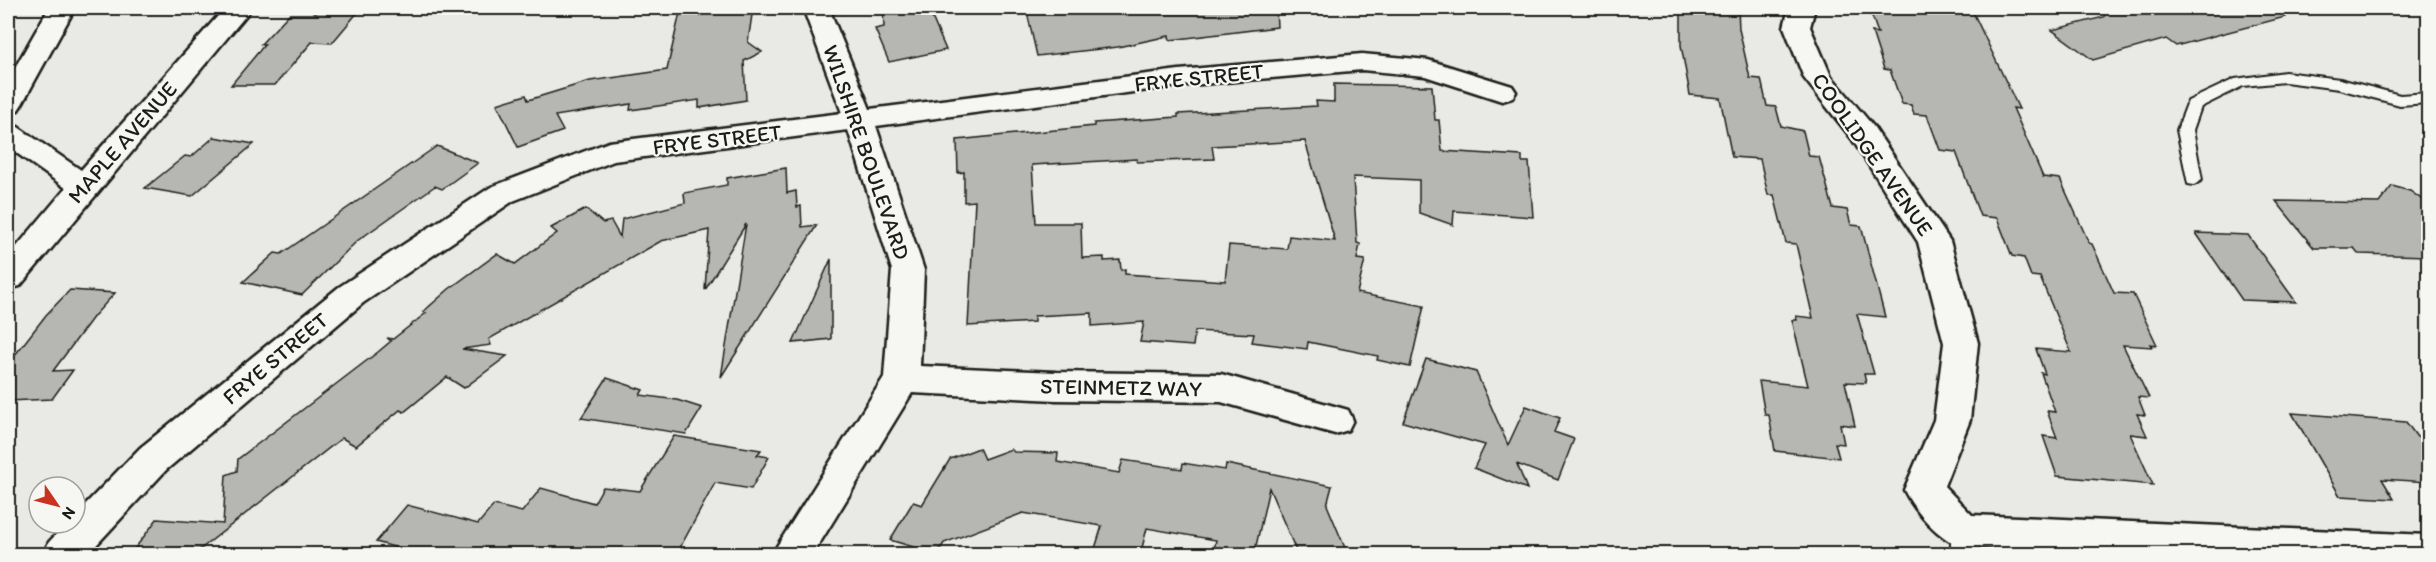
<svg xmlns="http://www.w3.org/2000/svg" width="2436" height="562" font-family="Itim,sans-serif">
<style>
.building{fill:#b6b6b3;stroke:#1c1c1c;stroke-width:1.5;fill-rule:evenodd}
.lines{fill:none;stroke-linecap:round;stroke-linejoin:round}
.service-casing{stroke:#1c1c1c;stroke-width:4}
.minor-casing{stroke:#1c1c1c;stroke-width:5}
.service{fill:#f6f6f2;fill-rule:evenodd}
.minor{fill:#f6f6f2;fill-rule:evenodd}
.labels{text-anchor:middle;stroke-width:4.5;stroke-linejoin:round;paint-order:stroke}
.street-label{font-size:22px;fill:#1c1c1c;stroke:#f6f6f2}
</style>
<rect width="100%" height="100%" fill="#e9e9e5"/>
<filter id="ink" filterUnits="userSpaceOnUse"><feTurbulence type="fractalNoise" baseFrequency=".0167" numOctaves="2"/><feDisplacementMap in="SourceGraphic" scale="12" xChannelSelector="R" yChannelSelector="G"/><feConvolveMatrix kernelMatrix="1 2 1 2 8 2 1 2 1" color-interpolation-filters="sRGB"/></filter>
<g filter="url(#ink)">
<path class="building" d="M 681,8 L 753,8 L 748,42 L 762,52 L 744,61 L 746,100 L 699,108 L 699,100 L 630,110 L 631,104 L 555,116 L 563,131 L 518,147 L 497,104 L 526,95 L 528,100 L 590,81 L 667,70 Z
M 883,8 L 928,8 L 946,50 L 889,62 L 875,29 L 884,27 Z
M 1026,8 L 1276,8 L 1277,27 L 1170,40 L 1169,36 L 1118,47 L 1037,56 Z
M 1681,8 L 1738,8 L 1739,29 L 1750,78 L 1761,79 L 1767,106 L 1776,107 L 1781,126 L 1803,131 L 1809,156 L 1819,157 L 1833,208 L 1847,210 L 1851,225 L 1861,226 L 1885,317 L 1857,314 L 1874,374 L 1864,374 L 1866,383 L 1845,382 L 1855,426 L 1840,424 L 1844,444 L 1835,443 L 1839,458 L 1775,451 L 1769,415 L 1765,415 L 1759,381 L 1808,386 L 1792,320 L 1797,320 L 1796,316 L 1813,318 L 1796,244 L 1786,243 L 1774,195 L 1768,195 L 1760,159 L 1732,157 L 1720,98 L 1690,95 L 1681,45 Z
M 1869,8 L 1971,8 L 2019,109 L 2013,108 L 2043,177 L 2060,179 L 2089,243 L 2092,244 L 2114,293 L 2133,294 L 2157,345 L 2150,344 L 2152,347 L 2123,345 L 2149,398 L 2138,397 L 2145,415 L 2137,414 L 2147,436 L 2130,434 L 2153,485 L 2057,476 L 2043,436 L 2057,438 L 2047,411 L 2055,412 L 2041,373 L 2045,374 L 2036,349 L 2071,352 L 2040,277 L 2031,276 L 2024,258 L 2012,256 L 1997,218 L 1980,216 L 1956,152 L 1940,150 L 1927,115 L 1914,114 L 1911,105 L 1902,104 L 1890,70 L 1884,69 L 1872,32 L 1878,33 Z
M 2106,8 L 2283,8 L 2285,17 L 2176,46 L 2166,39 L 2093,60 L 2052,30 L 2104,17 Z
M 318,11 L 358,12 L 332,43 L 312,42 L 275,85 L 231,85 L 265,44 L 261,44 L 289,14 L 315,14 Z
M 1334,84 L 1432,86 L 1435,120 L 1439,120 L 1442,151 L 1522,156 L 1522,162 L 1529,162 L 1533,217 L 1454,211 L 1453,225 L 1419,213 L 1419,180 L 1353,177 L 1357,243 L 1360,244 L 1357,259 L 1365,260 L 1357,293 L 1424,306 L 1410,367 L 1377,360 L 1378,356 L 1308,342 L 1307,349 L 1252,342 L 1254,334 L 1195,331 L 1193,346 L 1140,342 L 1144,322 L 1092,326 L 1092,313 L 1034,316 L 1034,322 L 968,326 L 975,201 L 964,202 L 964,172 L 958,173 L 957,140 L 1094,126 L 1094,123 L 1178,117 L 1178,114 L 1317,106 L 1316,101 L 1334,102 ZM 1305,141 L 1335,241 L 1289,236 L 1287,249 L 1229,245 L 1225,281 L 1125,274 L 1125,269 L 1121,270 L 1120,260 L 1104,261 L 1104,257 L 1082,258 L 1081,223 L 1036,223 L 1032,165 L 1137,159 L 1137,162 L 1214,159 L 1212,146 Z
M 214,137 L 254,144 L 192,196 L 145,188 L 185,156 L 191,157 Z
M 437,146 L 478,163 L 442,189 L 435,186 L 357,241 L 302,295 L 243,282 L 275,253 L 281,254 Z
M 786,168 L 787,193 L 796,191 L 797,207 L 801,206 L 802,227 L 817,225 L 721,377 L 746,224 L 705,290 L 709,230 L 661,241 L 489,339 L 491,345 L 462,349 L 507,356 L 464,388 L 447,377 L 404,412 L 400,410 L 356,446 L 342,438 L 193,555 L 130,555 L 157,519 L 223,524 L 226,475 L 237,471 L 238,459 L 378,352 L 391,341 L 387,338 L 393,339 L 426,313 L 423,312 L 449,289 L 497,254 L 515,264 L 557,233 L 551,228 L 586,209 L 603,223 L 611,221 L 620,237 L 622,219 L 685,203 L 684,193 L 727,185 L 727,178 Z
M 2392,186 L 2410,191 L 2428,204 L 2428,256 L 2359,254 L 2354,248 L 2314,248 L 2276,201 L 2379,203 Z
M 2196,233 L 2248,235 L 2296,302 L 2242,300 Z
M 831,259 L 831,339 L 793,343 Z
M 70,290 L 115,293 L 94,316 L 53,371 L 73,370 L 52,399 L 8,401 L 8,364 L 46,315 Z
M 1426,359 L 1476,372 L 1508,445 L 1526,406 L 1560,418 L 1554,432 L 1574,439 L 1558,480 L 1517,464 L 1527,489 L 1474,468 L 1485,445 L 1403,422 Z
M 607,378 L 643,390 L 640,395 L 677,400 L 702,408 L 686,434 L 581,418 Z
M 2292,413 L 2406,422 L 2417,437 L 2428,438 L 2428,482 L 2382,479 L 2394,499 L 2340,496 Z
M 674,436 L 761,450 L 757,455 L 769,457 L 751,489 L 715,483 L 676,555 L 423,555 L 376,542 L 407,505 L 478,524 L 494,505 L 522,512 L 541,488 L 594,503 L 603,487 L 640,491 Z
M 979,448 L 984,459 L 1011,449 L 1014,452 L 1058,453 L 1057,462 L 1119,473 L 1123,460 L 1182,469 L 1183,463 L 1225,470 L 1226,464 L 1332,486 L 1327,505 L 1348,555 L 1298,555 L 1269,488 L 1254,555 L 1214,550 L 1216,540 L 1147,528 L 1142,548 L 1139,548 L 1137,555 L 1093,555 L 1102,526 L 1023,513 L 944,543 L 937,554 L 890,540 L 913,502 L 922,505 L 950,459 Z"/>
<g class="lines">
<g class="service-casing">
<path id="service" d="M 2285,72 L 2340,79 L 2400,95 L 2428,93 L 2428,103 L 2400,105 L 2339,89 L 2285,82 L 2243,86 L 2201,107 L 2193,130 L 2202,180 L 2194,185 L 2188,184 L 2177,130 L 2188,101 L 2235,79 Z
M 1962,522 L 1970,525 L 1973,531 L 1973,554 L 1951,554 L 1951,531 L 1954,525 Z"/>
</g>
<g class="minor-casing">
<path id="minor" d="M 49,8 L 75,8 L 22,104 L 18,110 L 8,113 L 8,80 Z
M 225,8 L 252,8 L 20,286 L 8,289 L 8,257 L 66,188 L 8,147 L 8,125 L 18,127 L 81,170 Z
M 806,8 L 832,8 L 832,16 L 870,109 L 1179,70 L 1362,54 L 1428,60 L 1512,86 L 1516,92 L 1512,98 L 1502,101 L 1425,76 L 1362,70 L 1179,86 L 876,126 L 924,270 L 920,366 L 1056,372 L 1221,374 L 1348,410 L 1353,420 L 1348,430 L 1335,434 L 1221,402 L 1056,400 L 912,393 L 813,554 L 772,554 L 884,377 L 892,270 L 848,130 L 614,161 L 513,201 L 363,303 L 166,470 L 88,554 L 43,554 L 49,542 L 67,523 L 75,523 L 75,515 L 140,448 L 339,287 L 491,187 L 609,142 L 842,113 L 806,16 Z
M 1789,8 L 1815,8 L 1810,27 L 1831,76 L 1873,126 L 1950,241 L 1978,343 L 1970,420 L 1944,486 L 1972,515 L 2428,535 L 2428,554 L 2117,554 L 1962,547 C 1939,539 1915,512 1904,490 L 1934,420 L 1944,343 L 1918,242 L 1852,139 L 1804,78 L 1784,27 Z"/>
</g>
<use href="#service" class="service"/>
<use href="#minor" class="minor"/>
</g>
</g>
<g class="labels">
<g class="street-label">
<text transform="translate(1199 77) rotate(-6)" y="8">FRYE STREET</text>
<text transform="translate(717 139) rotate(-7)" y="8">FRYE STREET</text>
<text transform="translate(122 142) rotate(-49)" y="8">MAPLE AVENUE</text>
<text transform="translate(867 152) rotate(71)" y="8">WILSHIRE BOULEVARD</text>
<text transform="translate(1873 154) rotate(55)" y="8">COOLIDGE AVENUE</text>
<text transform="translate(275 358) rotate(-40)" y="8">FRYE STREET</text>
<text transform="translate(1121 387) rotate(1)" y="8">STEINMETZ WAY</text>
</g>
</g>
<rect width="2436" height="562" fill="none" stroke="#f6f6f2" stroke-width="30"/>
<rect x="15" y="15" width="2406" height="532" fill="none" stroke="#1c1c1c" stroke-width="2" filter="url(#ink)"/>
<g transform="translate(57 505) rotate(125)"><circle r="28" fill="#f6f6f2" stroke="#9f9f9c" stroke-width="1.5"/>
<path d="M0-4.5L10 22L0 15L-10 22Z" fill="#c8321e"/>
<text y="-9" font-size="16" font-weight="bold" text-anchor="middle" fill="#1c1c1c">N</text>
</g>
</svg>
